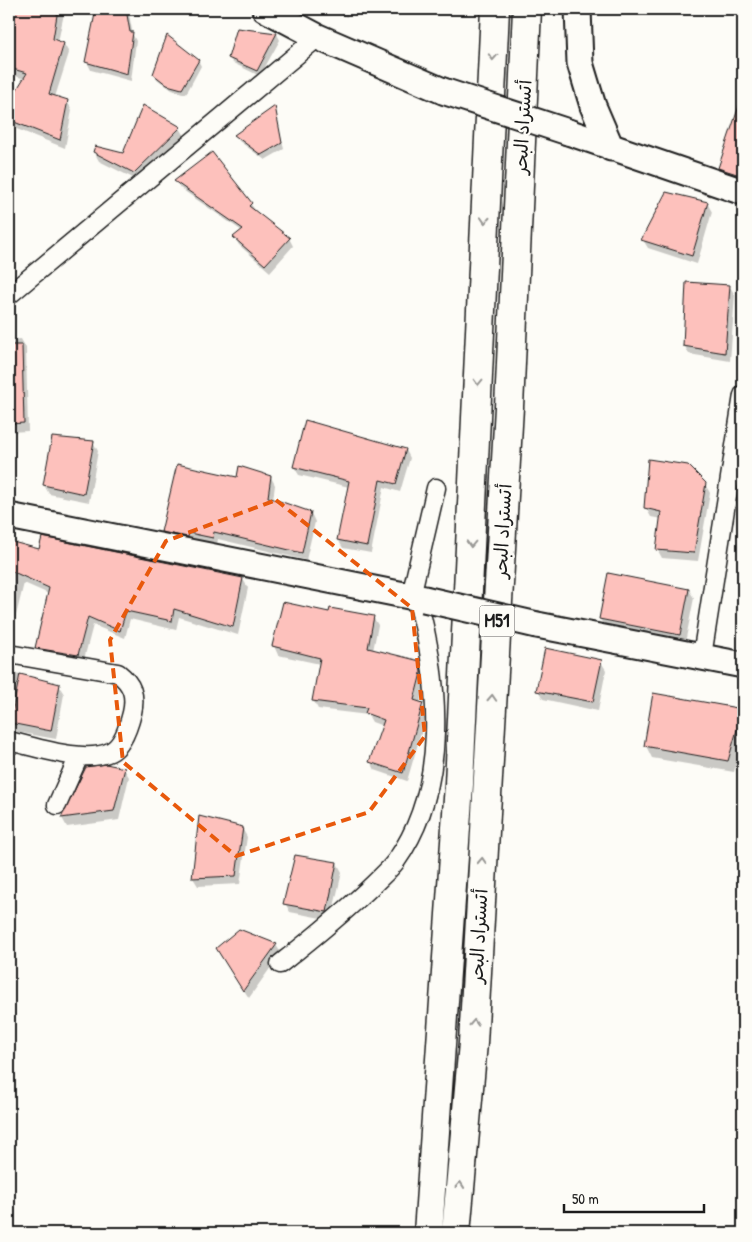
<svg xmlns="http://www.w3.org/2000/svg" width="752" height="1242" font-family="'Patrick Hand','Playpen Sans Arabic',sans-serif">
<style>
.shadow{fill:#0003}
.building{fill:#fdc1bc;stroke:#1c1c1c}
.lines{fill:none;stroke-linecap:round;stroke-linejoin:round}
.street-casing{stroke:#1c1c1c;stroke-width:21}
.secondary-casing{stroke:#1c1c1c;stroke-width:29}
.highway-casing{stroke:#1c1c1c;stroke-width:31}
.street{stroke:#fdfcf7;stroke-width:18}
.secondary{stroke:#fdfcf7;stroke-width:25}
.highway{stroke:#fdfcf7;stroke-width:28}
.secondary-bridge-casing{stroke:#1c1c1c;stroke-width:29;stroke-linecap:butt}
.secondary-bridge{stroke:#fdfcf7;stroke-width:25}
.oneway{stroke:#989794}
.marked{fill:none;stroke:#e8590c;stroke-width:4;stroke-dasharray:10 6;stroke-linejoin:round}
.labels{text-anchor:middle;stroke-width:4.5;stroke-linejoin:round;paint-order:stroke}
.shield{fill:#fdfcf7;stroke:#605f5e;stroke-width:1}
.shield-label{font-size:18px;font-weight:bold;fill:#1c1c1c}
.street-label{font-size:19px;fill:#1c1c1c;stroke:#fdfcf7}
</style>
<rect width="100%" height="100%" fill="#fdfcf7"/>
<filter id="ink" filterUnits="userSpaceOnUse"><feTurbulence type="fractalNoise" baseFrequency=".02" numOctaves="2"/><feDisplacementMap in="SourceGraphic" scale="10" xChannelSelector="R" yChannelSelector="G"/><feConvolveMatrix kernelMatrix="1 2 1 2 8 2 1 2 1" color-interpolation-filters="sRGB"/></filter>
<g filter="url(#ink)">
<path class="shadow" d="M 9,9 L 65,9 L 58,42 L 64,44 L 69,53 L 55,97 L 67,101 L 72,110 L 65,148 L 9,126 L 9,105 L 25,79 L 9,74 Z
M 97,9 L 128,9 L 133,35 L 136,41 L 131,81 L 91,70 L 87,62 Z
M 322,9 L 349,9 L 347,17 Z
M 238,30 L 277,34 L 280,40 L 260,76 L 233,63 L 229,58 Z
M 198,60 L 201,66 L 186,94 L 172,90 L 157,79 L 154,73 Z
M 743,98 L 743,183 L 724,177 L 719,168 Z
M 143,107 L 180,128 L 185,136 L 139,181 L 99,161 L 94,152 L 123,155 Z
M 274,108 L 284,149 L 265,160 L 239,141 L 236,135 Z
M 212,154 L 256,211 L 289,238 L 293,246 L 270,272 L 239,245 L 235,238 L 242,231 L 180,188 L 176,181 Z
M 707,203 L 712,212 L 697,264 L 648,248 L 643,240 Z
M 730,287 L 735,295 L 730,361 L 689,354 L 684,345 Z
M 21,339 L 26,348 L 28,431 L 9,432 L 9,340 Z
M 93,442 L 98,451 L 89,502 L 49,494 L 44,485 Z
M 406,450 L 410,458 L 400,492 L 384,487 L 371,553 L 343,548 L 338,540 L 349,487 L 299,475 L 294,467 Z
M 271,477 L 275,485 L 273,500 L 311,513 L 315,522 L 306,560 L 218,539 L 217,545 L 167,540 L 163,532 L 238,479 Z
M 705,484 L 710,493 L 698,561 L 662,558 L 657,549 L 661,519 L 651,517 L 646,508 Z
M 9,542 L 40,551 L 243,579 L 248,588 L 238,635 L 179,617 L 176,630 L 130,619 L 125,638 L 93,625 L 83,663 L 41,656 L 36,648 L 49,594 L 24,583 L 9,644 Z
M 689,590 L 694,598 L 685,643 L 605,628 L 600,619 Z
M 330,614 L 373,617 L 378,625 L 373,651 L 419,662 L 424,671 L 425,682 L 420,704 L 427,713 L 407,781 L 375,770 L 371,762 L 383,726 L 372,722 L 368,715 L 318,709 L 313,700 L 320,664 L 278,655 L 274,646 Z
M 601,662 L 606,670 L 598,711 L 543,699 L 538,690 Z
M 9,672 L 59,686 L 64,694 L 56,739 L 17,732 L 12,721 L 9,721 Z
M 742,710 L 743,741 L 734,772 L 652,758 L 646,746 Z
M 87,768 L 124,769 L 129,777 L 119,820 L 67,827 L 62,818 Z
M 242,828 L 247,837 L 240,884 L 198,886 L 193,878 Z
M 337,863 L 342,872 L 331,920 L 290,912 L 285,903 Z
M 276,945 L 281,953 L 249,998 L 222,957 Z"/>
<path class="building" d="M 9,9 L 58,9 L 53,39 L 64,43 L 49,94 L 68,100 L 60,140 L 9,120 L 9,102 L 27,73 L 9,68 Z
M 96,9 L 126,9 L 130,32 L 133,32 L 127,74 L 85,62 Z
M 237,28 L 277,33 L 257,71 L 228,58 Z
M 167,35 L 199,60 L 182,89 L 167,85 L 153,74 Z
M 741,100 L 743,101 L 743,176 L 718,168 Z
M 143,105 L 181,127 L 134,173 L 93,152 L 95,146 L 123,153 Z
M 275,106 L 282,143 L 261,155 L 234,135 Z
M 212,152 L 252,203 L 249,206 L 290,238 L 265,265 L 233,237 L 243,229 L 174,181 Z
M 666,192 L 708,202 L 692,256 L 641,240 Z
M 686,282 L 730,285 L 725,353 L 683,346 Z
M 9,345 L 22,345 L 24,423 L 9,424 Z
M 305,420 L 406,449 L 396,484 L 380,480 L 367,546 L 337,540 L 349,481 L 293,467 Z
M 52,437 L 94,441 L 84,494 L 43,485 Z
M 648,459 L 688,465 L 706,483 L 694,553 L 656,550 L 661,512 L 644,508 Z
M 177,464 L 237,477 L 239,466 L 271,476 L 268,497 L 311,512 L 302,553 L 214,532 L 213,538 L 189,533 L 188,537 L 161,532 Z
M 42,537 L 243,578 L 233,627 L 174,609 L 172,621 L 126,611 L 120,631 L 88,617 L 78,655 L 35,648 L 49,588 L 9,570 L 9,541 L 39,549 Z
M 608,573 L 689,589 L 680,635 L 599,619 Z
M 283,602 L 329,612 L 330,608 L 374,616 L 368,648 L 420,661 L 421,673 L 414,700 L 423,703 L 403,773 L 369,762 L 384,720 L 365,713 L 367,708 L 312,701 L 320,658 L 272,646 Z
M 545,648 L 602,660 L 593,702 L 536,691 Z
M 20,674 L 60,684 L 51,731 L 10,723 Z
M 653,693 L 743,709 L 728,761 L 644,746 Z
M 106,764 L 125,768 L 114,811 L 61,818 L 86,767 Z
M 199,816 L 243,827 L 236,876 L 192,878 Z
M 295,855 L 337,862 L 327,912 L 283,904 Z
M 239,929 L 277,944 L 243,991 L 216,948 Z"/>
<g class="lines">
<g class="street-casing">
<path id="street" d="M 9,295 L 318,37
M 411,596 L 436,488
M 9,654 L 118,673 C 132,684 136,695 132,713 C 129,725 123,746 110,752 C 84,764 36,747 9,741
M 702,656 L 743,395
M 57,805 L 79,756
M 280,964 C 313,938 345,912 375,883 C 382,876 390,869 396,861 C 449,787 440,681 417,598"/>
</g>
<g class="secondary-casing">
<path id="secondary" d="M 265,9 L 318,37 L 443,91
M 578,9 L 580,63 L 593,106 L 611,148
M 568,132 L 743,192
M 9,516 L 424,599
M 537,625 L 743,665"/>
</g>
<g class="highway-casing">
<path id="highway" d="M 428,1233 L 459,784 L 495,9
M 456,1233 L 473,1043 L 509,407 L 527,9"/>
</g>
<use href="#street" class="street"/>
<use href="#secondary" class="secondary"/>
<use href="#highway" class="highway"/>
<g class="secondary-bridge-casing">
<path id="secondary-bridge" d="M 443,91 L 568,132
M 424,599 L 537,625"/>
</g>
<use href="#secondary-bridge" class="secondary-bridge"/>
</g>
<defs><path id="oneway-chevron" d="M-2-3.5L2.5 0L-2 3.5" fill="none" stroke-width="1.6" stroke-linecap="round" stroke-linejoin="round" transform="scale(1.25)"/></defs>
<g class="oneway">
<use href="#oneway-chevron" transform="translate(493 57) rotate(93)"/>
<use href="#oneway-chevron" transform="translate(485 220) rotate(93)"/>
<use href="#oneway-chevron" transform="translate(478 382) rotate(92)"/>
<use href="#oneway-chevron" transform="translate(471 544) rotate(92)"/>
<use href="#oneway-chevron" transform="translate(492 698) rotate(-87)"/>
<use href="#oneway-chevron" transform="translate(482 861) rotate(-87)"/>
<use href="#oneway-chevron" transform="translate(474 1023) rotate(-87)"/>
<use href="#oneway-chevron" transform="translate(460 1185) rotate(-85)"/>
</g>
</g>
<path class="marked" d="M 276,500 L 412,608 L 425,736 L 369,812 L 236,856 L 123,762 L 110,640 L 166,541 Z"/>
<g class="labels">
<rect class="shield" x="479.5" y="605.5" width="35" height="31" rx="4"/>
<g class="shield-label">
<text x="497" y="627">M51</text>
</g>
<g class="street-label">
<text transform="translate(522 127) rotate(-87)" y="7">أتستراد البحر</text>
<text transform="translate(502 531) rotate(-87)" y="7">أتستراد البحر</text>
<text transform="translate(478 936) rotate(-87)" y="7">أتستراد البحر</text>
</g>
</g>
<rect width="752" height="1242" fill="none" stroke="#fdfcf7" stroke-width="30"/>
<rect x="15" y="15" width="722" height="1212" fill="none" stroke="#1c1c1c" stroke-width="2" filter="url(#ink)"/>
<path d="M564 1204v8h140v-8" fill="none" stroke="#1c1c1c" stroke-width="2.5"/>
<text x="572" y="1204" font-size="15" fill="#1c1c1c" stroke="#fdfcf7" stroke-width="4" paint-order="stroke">50 m</text>
</svg>
